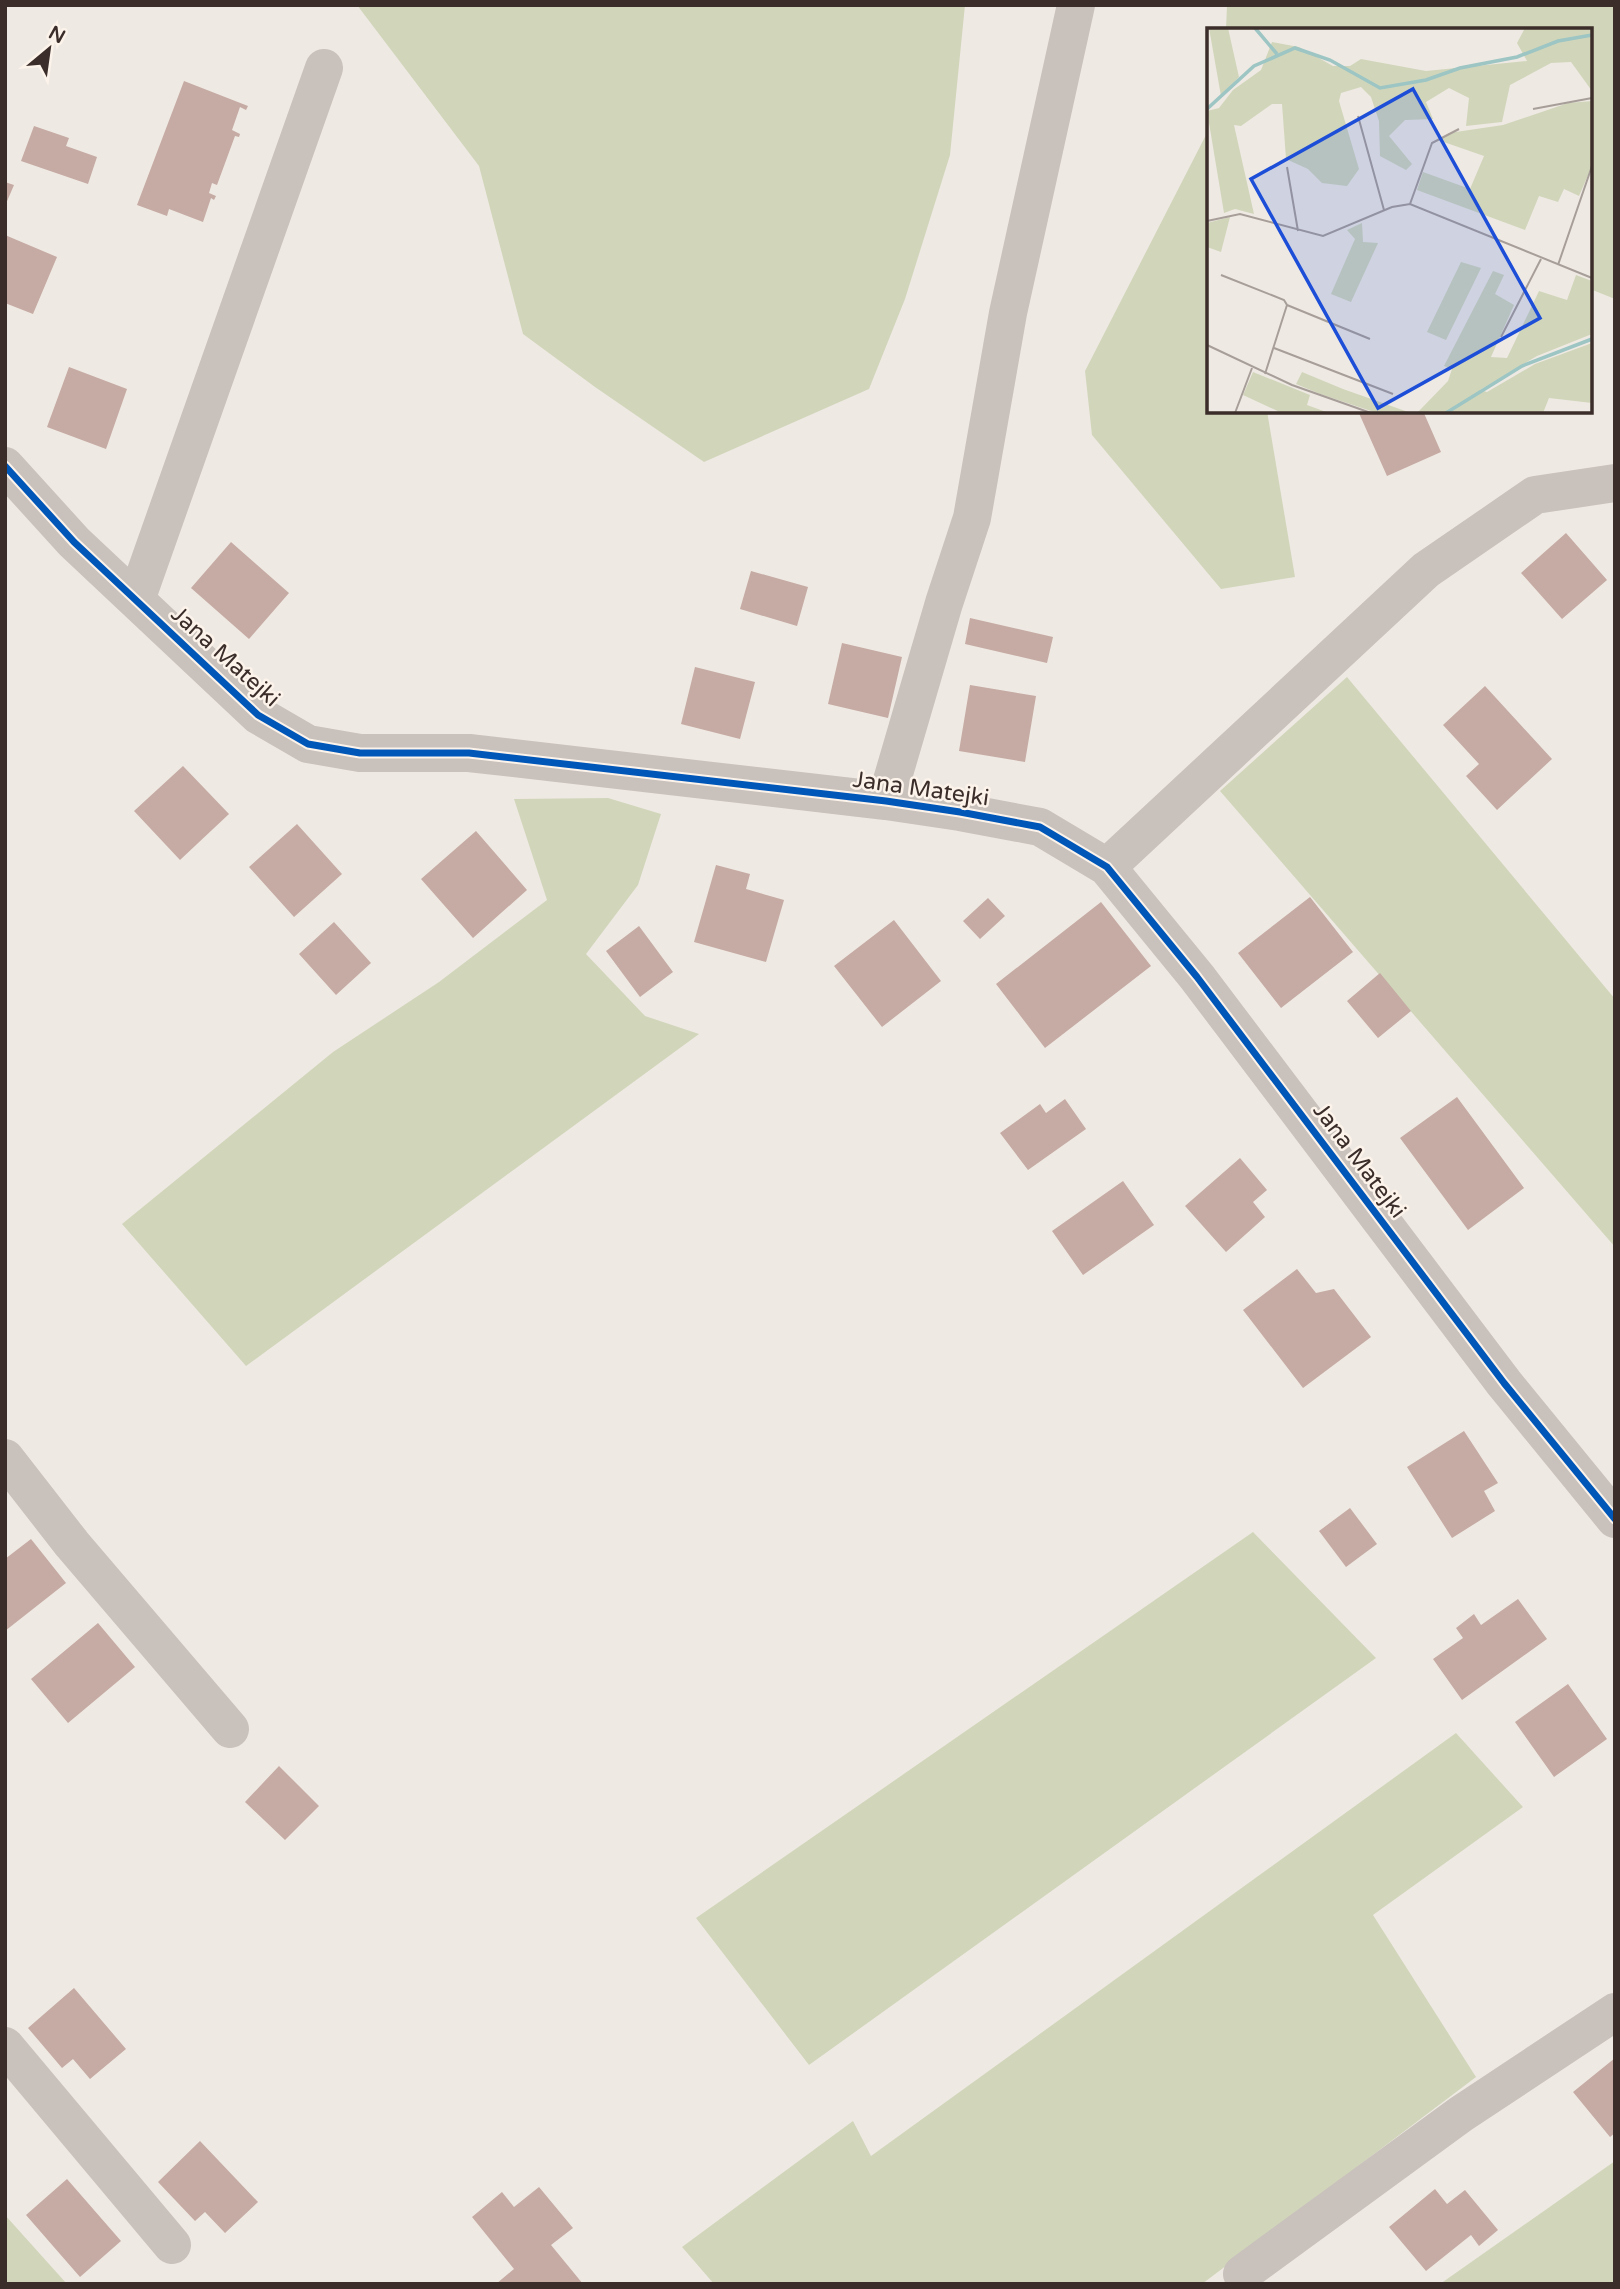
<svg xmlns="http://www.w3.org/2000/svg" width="1620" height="2289" font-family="'Varela Round',sans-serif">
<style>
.green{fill:#d1d6bb}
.building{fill:#c5aba3}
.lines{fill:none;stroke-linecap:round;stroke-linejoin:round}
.minor{stroke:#c9c1bb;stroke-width:38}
.cycleway-casing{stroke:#fcf3eb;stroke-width:11}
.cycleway{stroke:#0057b8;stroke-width:7}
.labels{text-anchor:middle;stroke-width:5;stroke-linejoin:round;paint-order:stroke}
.street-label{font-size:23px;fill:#3b2d29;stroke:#fcf3eb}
.inset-river{fill:none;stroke:#9cc5c3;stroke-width:3.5}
.inset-road{fill:none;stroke:#a79e99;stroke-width:2}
.view{fill:#1d4ed8;fill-opacity:0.15;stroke:#1d4ed8;stroke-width:3.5}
.inset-edge{fill:none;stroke:#3b2d29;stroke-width:3.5}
</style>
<rect width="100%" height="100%" fill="#efe9e3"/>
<path class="green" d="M 357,5 L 965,5 L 950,155 L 905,299 L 869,389 L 704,462 L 595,387 L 523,334 L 479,166 Z
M 1227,5 L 1615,5 L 1615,299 L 1590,289 L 1590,30 L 1226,30 Z
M 1209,129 L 1209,411 L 1267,411 L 1295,577 L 1221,589 L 1092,435 L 1085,371 Z
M 1347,677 L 1615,999 L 1615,1247 L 1220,791 Z
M 608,798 L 661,814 L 638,885 L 586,954 L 645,1016 L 699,1034 L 246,1366 L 122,1224 L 333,1052 L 439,982 L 547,900 L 514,799 Z
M 1253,1532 L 1376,1658 L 809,2065 L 696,1918 Z
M 1456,1733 L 1523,1807 L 1373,1915 L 1476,2077 L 1202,2284 L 714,2284 L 682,2247 L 853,2121 L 871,2156 Z
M 1615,2161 L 1615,2284 L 1440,2284 Z
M 5,2215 L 67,2284 L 5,2284 Z"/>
<path class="building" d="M 184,81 L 248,106 L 246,110 L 240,107 L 232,130 L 240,134 L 239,137 L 235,136 L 217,185 L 212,183 L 209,193 L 216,196 L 214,200 L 211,198 L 203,222 L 169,209 L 167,216 L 137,205 Z
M 34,126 L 69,138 L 66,146 L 97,157 L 88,184 L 21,161 Z
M 5,182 L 14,185 L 5,206 Z
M 5,235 L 57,257 L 33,314 L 5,303 Z
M 69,367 L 127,389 L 106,449 L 47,427 Z
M 1358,411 L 1423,411 L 1441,452 L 1387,476 Z
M 1566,533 L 1607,580 L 1562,619 L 1521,573 Z
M 231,542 L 289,593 L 249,639 L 191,588 Z
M 751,571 L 808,587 L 797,626 L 740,609 Z
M 970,618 L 1053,637 L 1047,663 L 965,644 Z
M 842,643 L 902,657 L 888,718 L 828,704 Z
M 695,667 L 755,682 L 740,739 L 681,724 Z
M 970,685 L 1036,696 L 1025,762 L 959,751 Z
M 1485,686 L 1552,759 L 1497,810 L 1466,776 L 1479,764 L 1443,725 Z
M 183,766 L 229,814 L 180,860 L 134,811 Z
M 297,824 L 342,874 L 294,917 L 249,867 Z
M 476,831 L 527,890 L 473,938 L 421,879 Z
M 716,865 L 750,874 L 746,889 L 784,900 L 766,962 L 694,942 Z
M 1310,897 L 1353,952 L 1281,1008 L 1238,953 Z
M 988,898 L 1005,916 L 980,939 L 963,921 Z
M 1101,902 L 1151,966 L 1045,1048 L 996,984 Z
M 894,920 L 941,981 L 882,1027 L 834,966 Z
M 334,922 L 371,963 L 336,995 L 299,954 Z
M 639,926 L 673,972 L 640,997 L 606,951 Z
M 1380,973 L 1411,1011 L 1378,1038 L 1347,1001 Z
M 1457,1097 L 1524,1188 L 1468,1230 L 1400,1138 Z
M 1065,1099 L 1086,1129 L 1028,1170 L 1000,1133 L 1040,1104 L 1046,1113 Z
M 1240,1158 L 1267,1190 L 1253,1202 L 1265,1217 L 1226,1252 L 1185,1206 Z
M 1123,1181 L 1154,1225 L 1083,1275 L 1052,1231 Z
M 1297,1269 L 1316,1293 L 1334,1289 L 1371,1337 L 1303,1388 L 1243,1310 Z
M 1464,1431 L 1498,1483 L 1484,1491 L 1495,1511 L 1452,1538 L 1407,1467 Z
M 1350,1508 L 1377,1544 L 1346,1567 L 1319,1531 Z
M 31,1539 L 66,1583 L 5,1631 L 5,1559 Z
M 1518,1599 L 1547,1639 L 1462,1700 L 1433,1659 L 1463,1638 L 1456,1628 L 1474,1614 L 1481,1625 Z
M 98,1623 L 135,1667 L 68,1723 L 31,1679 Z
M 1568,1684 L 1607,1739 L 1554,1777 L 1515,1722 Z
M 279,1766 L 319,1806 L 285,1840 L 245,1802 Z
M 74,1988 L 126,2049 L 90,2079 L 73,2059 L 62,2068 L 28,2028 Z
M 1615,2058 L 1615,2133 L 1610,2137 L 1573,2092 Z
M 200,2141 L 258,2202 L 225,2233 L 205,2212 L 195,2221 L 158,2182 Z
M 67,2179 L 121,2241 L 80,2277 L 26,2215 Z
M 539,2187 L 573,2228 L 551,2245 L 583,2284 L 496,2284 L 514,2269 L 472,2217 L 502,2192 L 514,2207 Z
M 1435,2189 L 1447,2204 L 1465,2190 L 1498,2230 L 1479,2246 L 1471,2235 L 1426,2271 L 1389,2227 Z"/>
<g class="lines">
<path class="minor" d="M 5,466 L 74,542 L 258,715 L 308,744 L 360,753 L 469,753 L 886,801 L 960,812 L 1040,827 L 1107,867 L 1197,977 L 1504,1383 L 1615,1519
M 136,600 L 324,68
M 886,801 L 944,603 L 972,518 L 1008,313 L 1076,5
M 1107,867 L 1426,570 L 1535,495 L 1615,483
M 5,1458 L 72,1544 L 230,1729
M 5,2046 L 172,2245
M 1242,2274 L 1461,2114 L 1615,2012"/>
<g class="cycleway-casing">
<path id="cycleway" d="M 5,466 L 74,542 L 258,715 L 308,744 L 360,753 L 469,753 L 886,801 L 960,812 L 1040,827 L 1107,867 L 1197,977 L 1504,1383 L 1615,1519"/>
</g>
<use href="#cycleway" class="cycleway"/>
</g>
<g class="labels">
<g class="street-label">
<text transform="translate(226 656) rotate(42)" y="8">Jana Matejki</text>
<text transform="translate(921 788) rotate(8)" y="8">Jana Matejki</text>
<text transform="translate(1360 1160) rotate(53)" y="8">Jana Matejki</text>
</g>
</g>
<g transform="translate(1207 28)">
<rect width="385" height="385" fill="#efe9e3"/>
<path d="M 2,0 L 21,0 L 32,49 L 14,68 ZM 318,0 L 385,0 L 385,63 L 364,34 L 344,35 L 303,57 L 295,94 L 259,98 L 262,70 L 242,60 L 219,74 L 226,91 L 198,92 L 182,108 L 205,136 L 199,142 L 173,128 L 172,93 L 164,69 L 154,59 L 134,65 L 132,73 L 152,141 L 140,158 L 115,155 L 101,141 L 79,131 L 75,76 L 65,76 L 34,98 L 27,97 L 47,186 L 28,181 L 17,185 L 0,83 L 12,80 L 26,62 L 54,42 L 65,14 L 92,19 L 126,38 L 143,38 L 154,31 L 219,43 L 320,33 L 310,15 ZM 385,73 L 385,138 L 372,168 L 357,161 L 351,174 L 332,168 L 318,202 L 210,162 L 216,144 L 263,161 L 277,128 L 231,112 L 242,105 L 296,97 L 361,75 ZM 23,189 L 14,224 L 0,219 L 0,195 ZM 155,195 L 156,214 L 171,215 L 144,274 L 124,266 L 148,211 L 140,202 ZM 254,234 L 274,240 L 239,312 L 220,304 ZM 286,243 L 297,247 L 288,266 L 307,277 L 284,329 L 300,330 L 332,263 L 360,272 L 369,247 L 385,253 L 385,306 L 330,328 L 273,362 L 280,364 L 328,336 L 385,315 L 385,375 L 342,370 L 336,385 L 210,385 L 241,353 L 245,341 L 237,338 ZM 46,344 L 103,367 L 100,377 L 122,385 L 75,385 L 36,367 ZM 95,344 L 136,361 L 204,385 L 170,385 L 113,366 L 89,356 Z" fill="#d1d6bb"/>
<path class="inset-river" d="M 48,0 L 70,26M 0,81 L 47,38 L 88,20 L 123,32 L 173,60 L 219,52 L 253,40 L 310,29 L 351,13 L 385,7M 239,385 L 315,338 L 385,311"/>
<path class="inset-road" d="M 326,81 L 385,70M 151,88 L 177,182M 80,139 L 91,203M 203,176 L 225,115 L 252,101M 0,193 L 33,186 L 116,208 L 185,179 L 203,176 L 385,250M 351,237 L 385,138M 14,247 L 77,272 L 80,277 L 58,346M 80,277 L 163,311M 294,309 L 334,231M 0,317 L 85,357 L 164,385M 67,320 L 186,366M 28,385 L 45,340"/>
<path class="view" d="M 206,61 L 333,290 L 171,380 L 44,151 Z"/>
<rect width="385" height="385" class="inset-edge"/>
</g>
<rect width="1620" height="2289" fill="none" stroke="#3b2d29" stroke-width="14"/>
<g transform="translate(49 49) rotate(29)" stroke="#fcf3eb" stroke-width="5" paint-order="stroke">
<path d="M0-5L12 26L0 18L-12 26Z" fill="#3b2d29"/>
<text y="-10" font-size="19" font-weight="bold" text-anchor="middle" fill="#3b2d29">N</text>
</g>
</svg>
